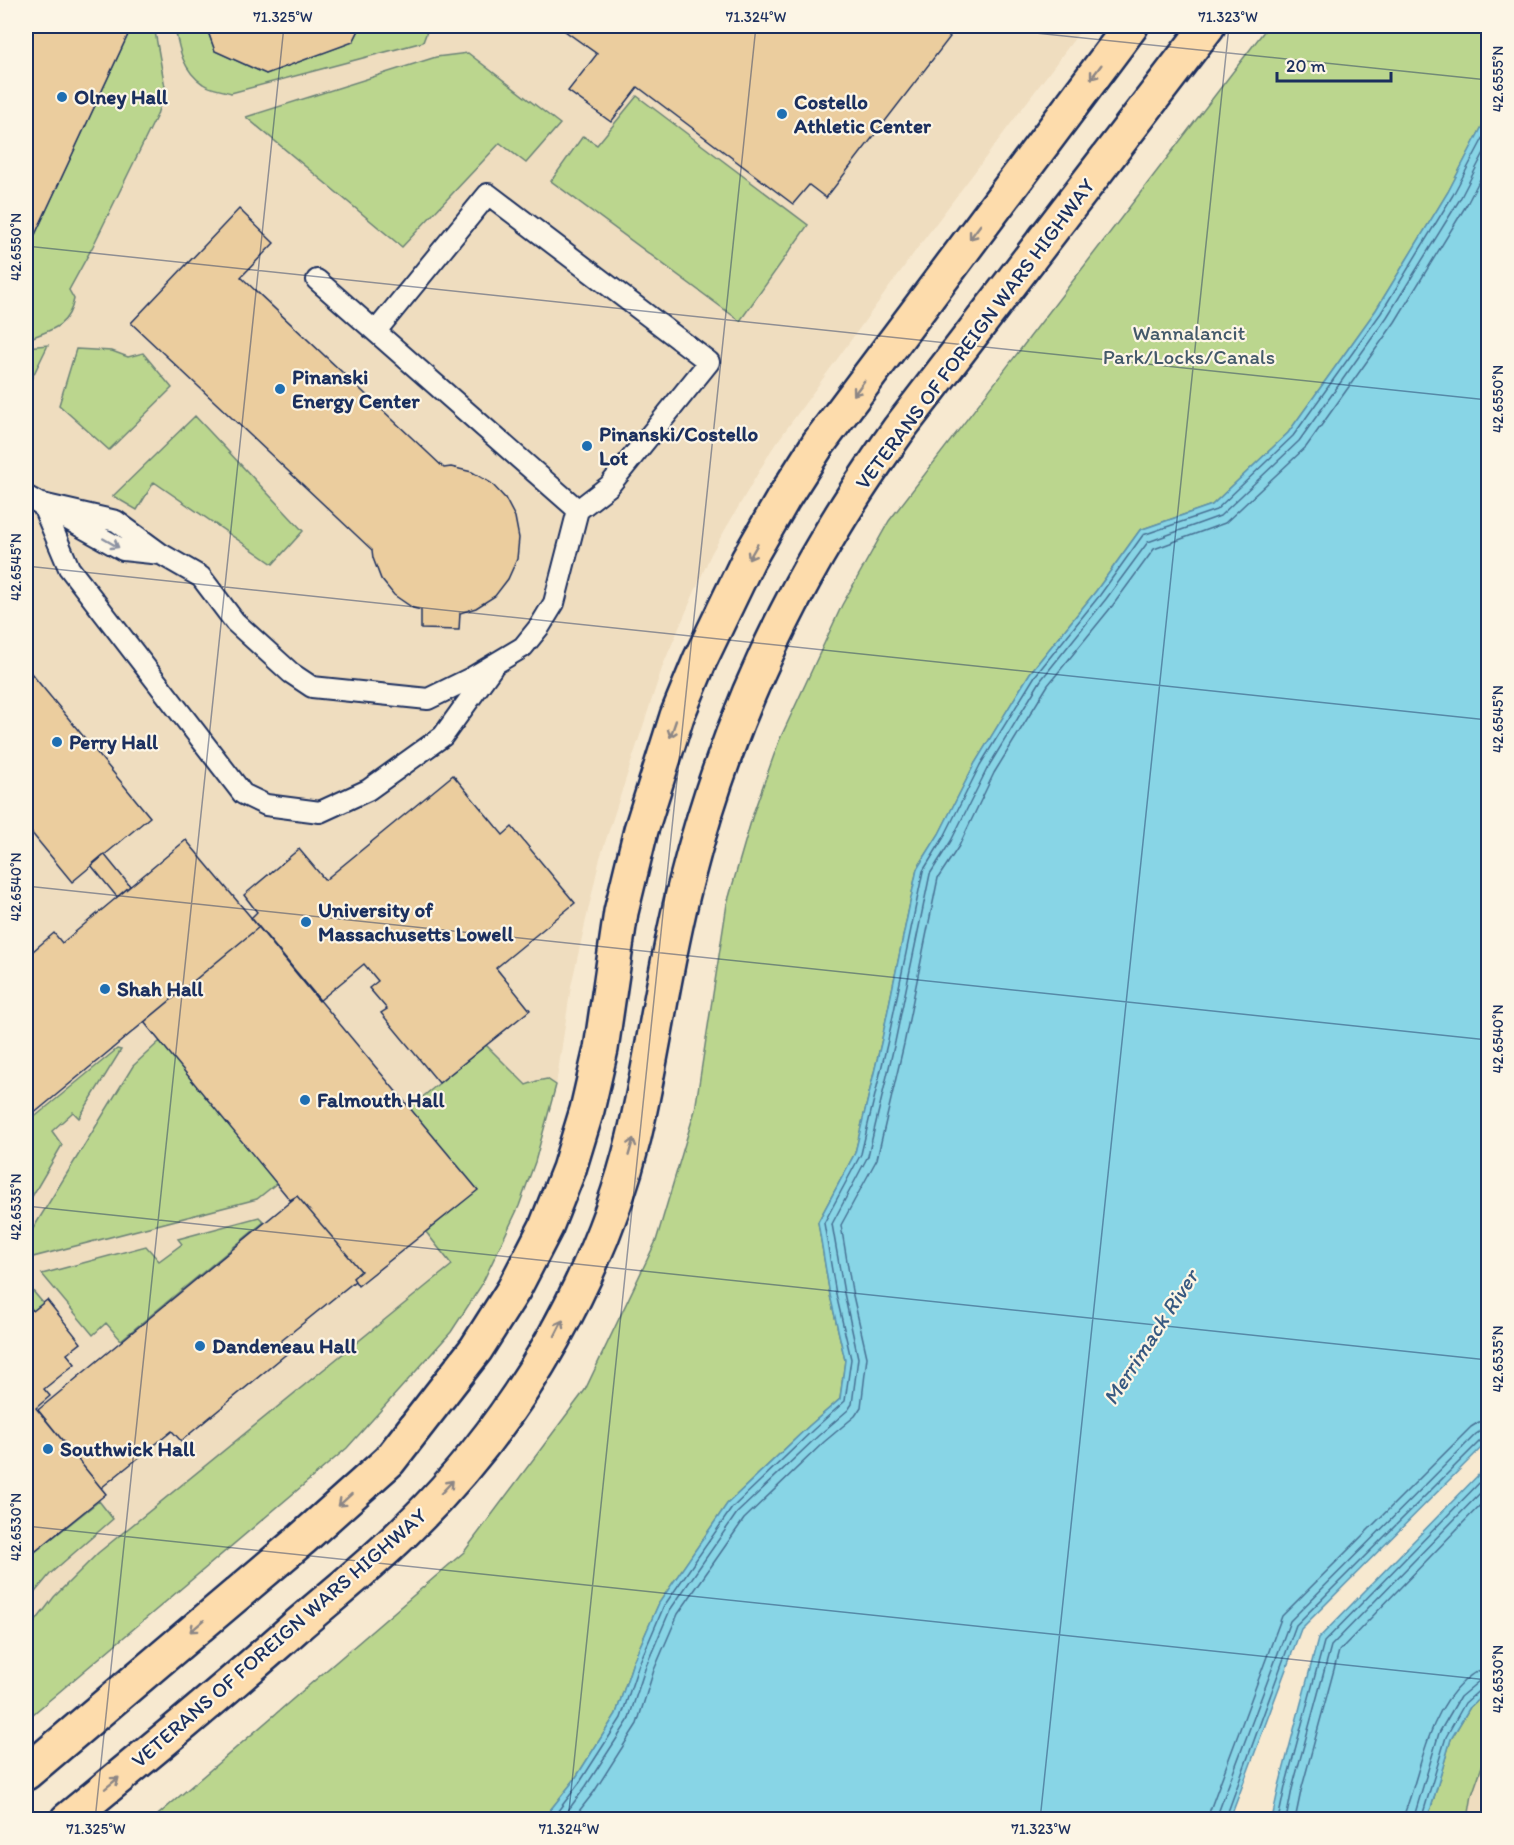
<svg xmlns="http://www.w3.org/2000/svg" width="1514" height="1845" font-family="Itim,sans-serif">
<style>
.built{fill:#efddbf}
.green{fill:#bbd68e;stroke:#6b8276;stroke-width:1.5}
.water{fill:#88d5e6;stroke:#5c93b0;stroke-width:1.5}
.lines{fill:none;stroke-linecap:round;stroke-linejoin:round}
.shore{stroke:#477194;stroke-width:1.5}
.building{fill:#ebcd9e;stroke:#1b2f5e;stroke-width:1.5}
.service-casing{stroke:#1b2f5e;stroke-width:24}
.primary-casing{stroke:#1b2f5e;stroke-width:38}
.service{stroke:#fcf5e5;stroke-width:20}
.primary{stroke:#fddcac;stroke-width:33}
.oneway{stroke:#8c8685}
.oneway2{stroke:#8c92a2}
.ticks{fill:none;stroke:#1b2f5e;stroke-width:1.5;stroke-opacity:0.45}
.poi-dot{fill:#1f6fb2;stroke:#fcf5e5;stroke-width:2}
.labels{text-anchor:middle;stroke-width:4.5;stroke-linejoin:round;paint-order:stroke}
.poi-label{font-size:21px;font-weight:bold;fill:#1b2f5e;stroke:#fcf5e5;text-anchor:start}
.park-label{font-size:21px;fill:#43596a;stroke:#fcf5e5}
.street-label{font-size:21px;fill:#1b2f5e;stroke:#fcf5e5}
.water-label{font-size:22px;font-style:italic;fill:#365880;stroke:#fcf5e5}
.neatline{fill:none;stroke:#1b2f5e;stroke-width:2}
.ticks-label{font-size:15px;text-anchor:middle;fill:#1b2f5e}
</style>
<rect width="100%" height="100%" fill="#f7e9d0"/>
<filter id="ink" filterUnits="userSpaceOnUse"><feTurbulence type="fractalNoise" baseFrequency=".0167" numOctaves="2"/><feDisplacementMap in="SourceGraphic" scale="12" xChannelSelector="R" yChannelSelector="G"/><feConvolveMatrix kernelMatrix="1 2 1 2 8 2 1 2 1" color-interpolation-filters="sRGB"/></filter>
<g filter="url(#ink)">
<path class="built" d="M 26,26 L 1084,26 L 919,246 L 772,449 L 711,554 L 663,665 L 600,858 L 571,986 L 556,1085 L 481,1286 L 451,1332 L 347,1448 L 26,1720 Z
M 1488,1690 L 1488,1819 L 1426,1820 Z"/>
<path class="green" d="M 132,26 L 154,26 L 165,87 L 157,115 L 93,246 L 69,290 L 74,299 C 69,326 52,330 30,338 L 26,335 L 26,254 Z
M 177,26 L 206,26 L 215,51 L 266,74 L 353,42 L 361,26 L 429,26 L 423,42 L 231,93 C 222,90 210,89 203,84 C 183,71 179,49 175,28 Z
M 1268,26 L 1488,26 L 1488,115 L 1448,192 L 1376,310 L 1288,433 L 1212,505 L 1140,530 L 1096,591 L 1030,673 L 975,763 L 939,834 L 917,869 L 882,1039 L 855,1153 L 818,1222 L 830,1295 L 845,1360 L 840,1399 L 809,1426 L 727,1504 L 659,1603 L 633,1662 L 616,1714 L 575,1779 L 543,1819 L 152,1820 L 464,1552 L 585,1390 L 656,1241 L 695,1110 L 727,904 L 754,811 L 779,741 L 842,605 L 889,521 Z
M 468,53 L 560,124 L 526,163 L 500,143 L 402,247 L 246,117 L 436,57 Z
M 637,96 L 808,225 L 740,321 L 551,181 L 583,136 L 597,145 Z
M 48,345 L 29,384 L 26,389 L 26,347 Z
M 76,349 L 112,351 L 128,357 L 143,353 L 172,388 L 109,450 L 59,405 Z
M 195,416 L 303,531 L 273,564 L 154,482 L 137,510 L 113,496 Z
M 160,1041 L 277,1183 L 257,1199 L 29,1258 L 26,1252 L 26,1240 L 133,1066 Z
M 486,1045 L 526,1085 L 537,1081 L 547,1079 L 556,1085 L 535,1162 L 519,1206 L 481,1286 L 451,1332 L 347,1448 L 26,1720 L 26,1634 L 54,1597 L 98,1553 L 452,1265 L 426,1232 L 476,1191 L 409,1108 Z
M 117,1049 L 121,1050 L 79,1118 L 73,1112 L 52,1131 L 62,1145 L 26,1207 L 26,1124 Z
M 259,1217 L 264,1222 L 121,1340 L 106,1323 L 93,1335 L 42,1274 L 146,1246 L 159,1261 L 182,1244 L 178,1239 Z
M 26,1283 L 43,1303 L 33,1311 L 26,1302 Z
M 99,1501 L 113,1519 L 51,1573 L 26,1603 L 26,1559 Z
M 1488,1690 L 1488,1749 L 1472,1795 L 1468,1819 L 1426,1820 L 1431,1808 L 1451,1739 L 1470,1707 Z"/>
<path class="water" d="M 1488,115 L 1488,1441 L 1301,1629 L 1230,1819 L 543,1819 L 575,1779 L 616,1714 L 633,1662 L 659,1603 L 727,1504 L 809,1426 L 840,1399 L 845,1360 L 830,1295 L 818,1222 L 855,1153 L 882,1039 L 917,869 L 939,834 L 975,763 L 1030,673 L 1096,591 L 1140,530 L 1212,505 L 1288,433 L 1376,310 L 1448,192 Z
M 1488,1465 L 1488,1690 L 1470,1707 L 1451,1739 L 1431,1808 L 1426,1819 L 1272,1819 L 1279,1786 L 1318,1639 Z"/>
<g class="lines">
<path class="shore" d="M 551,1820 L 580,1782 L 621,1718 L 639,1664 L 664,1606 L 732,1508 L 813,1430 L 845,1401 L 851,1359 L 836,1294 L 824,1223 L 861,1154 L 888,1040 L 923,871 L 944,837 L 980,765 L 1035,676 L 1100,595 L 1143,535 L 1216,510 L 1293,436 L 1381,313 L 1453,195 L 1488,129
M 561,1820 L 586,1786 L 628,1721 L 646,1666 L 670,1610 L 737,1513 L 818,1436 L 848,1410 L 852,1404 L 858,1358 L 844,1293 L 832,1224 L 868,1156 L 895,1042 L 930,874 L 951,841 L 987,769 L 1041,680 L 1106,599 L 1148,542 L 1220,516 L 1299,441 L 1387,317 L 1460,199 L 1488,145
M 572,1820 L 594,1792 L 637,1724 L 654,1670 L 678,1614 L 744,1519 L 824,1442 L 855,1416 L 861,1407 L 867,1357 L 852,1291 L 841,1225 L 877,1159 L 904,1044 L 938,878 L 959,846 L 994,773 L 1048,685 L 1113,605 L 1154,549 L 1225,523 L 1306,447 L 1395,322 L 1467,204 L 1488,164
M 1208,1820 L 1210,1810 L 1282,1616 L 1471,1427 L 1479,1422 L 1488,1421
M 1217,1820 L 1218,1813 L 1290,1621 L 1476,1434 L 1482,1430 L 1488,1430
M 1225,1820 L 1296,1625 L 1482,1439 L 1488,1437
M 1278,1820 L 1285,1787 L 1324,1642 L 1488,1474
M 1286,1820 L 1292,1789 L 1331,1646 L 1488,1485
M 1295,1820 L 1301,1791 L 1339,1651 L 1488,1497
M 1404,1820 L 1405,1812 C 1422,1767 1427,1715 1464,1681 C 1472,1674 1478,1669 1488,1669
M 1413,1820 L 1439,1733 L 1460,1697 L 1479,1681 L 1488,1678
M 1421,1820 L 1446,1737 L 1465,1703 L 1483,1687 L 1488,1686"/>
</g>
<path class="building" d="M 26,26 L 132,26 L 26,254 Z
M 206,26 L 361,26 L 353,42 L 266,74 L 215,51 Z
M 558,26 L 936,26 L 950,37 L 826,198 L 809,185 L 793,204 L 638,87 L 611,122 L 568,91 L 597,54 Z
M 239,209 L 274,243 L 241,277 L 444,468 L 451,467 L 472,472 L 491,483 L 505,498 L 515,517 L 519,538 L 517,559 L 508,579 L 495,596 L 476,608 L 460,613 L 459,630 L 421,629 L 421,610 L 413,608 L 394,595 L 381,579 L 373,558 L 372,550 L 131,323 Z
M 26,667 L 150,817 L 72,882 L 26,826 Z
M 453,775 L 503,835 L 512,827 L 575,903 L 496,968 L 530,1010 L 439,1083 L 381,1013 L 387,1009 L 369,988 L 378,981 L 364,964 L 319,1001 L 251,918 L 257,912 L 244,895 L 299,849 L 325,880 Z
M 186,840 L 259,927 L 26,1120 L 26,957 L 54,933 L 62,943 Z
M 104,854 L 130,886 L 117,897 L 91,865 Z
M 259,927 L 478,1190 L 358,1286 L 353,1278 L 361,1271 L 297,1196 L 290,1200 L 144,1022 Z
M 297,1196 L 361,1271 L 353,1278 L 355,1281 L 281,1341 L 290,1351 L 181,1441 L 172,1431 L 101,1488 L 38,1410 Z
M 47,1300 L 81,1343 L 67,1354 L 75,1364 L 44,1389 L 50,1396 L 36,1408 L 106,1494 L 26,1559 L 26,1302 L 33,1311 Z"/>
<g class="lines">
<g class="service-casing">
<path id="service" d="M 376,331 L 488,194 L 709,362 L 609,486 L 578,510
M 26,496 L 123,550 L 161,554
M 42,504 L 116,521 L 161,554 L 201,577 L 235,622 L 291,673 L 312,687 L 428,699 L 471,678 L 523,647 L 540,626 L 554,603 L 578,510 L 317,280
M 42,504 L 69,568 L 243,794 L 266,805 L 320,812 L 368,790 L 443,736 L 492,668"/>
</g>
<g class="primary-casing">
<path id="primary" d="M 26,1773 L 302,1539 L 389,1461 L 476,1349 L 514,1289 L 546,1227 L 569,1169 L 587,1110 L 601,1049 L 621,912 L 641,830 L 677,716 L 700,660 L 748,560 L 783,499 L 818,444 L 1131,26
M 67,1820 C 145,1756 223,1692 298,1625 C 336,1592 376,1561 411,1525 C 466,1471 515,1407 553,1339 C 588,1276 617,1207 634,1137 C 654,1052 664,966 686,882 C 717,760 765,642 830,534 C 851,498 875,463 899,429 L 1208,26"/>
</g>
<use href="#service" class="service"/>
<use href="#primary" class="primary"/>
</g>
<defs><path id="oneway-shaft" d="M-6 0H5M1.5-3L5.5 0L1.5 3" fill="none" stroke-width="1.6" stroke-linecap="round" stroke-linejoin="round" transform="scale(1.5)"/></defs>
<g class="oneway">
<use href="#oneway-shaft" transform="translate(1096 72) rotate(127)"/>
<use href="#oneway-shaft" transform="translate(975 232) rotate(127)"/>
<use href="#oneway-shaft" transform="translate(859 388) rotate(126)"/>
<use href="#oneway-shaft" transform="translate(753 552) rotate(120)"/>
<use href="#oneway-shaft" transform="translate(673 729) rotate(109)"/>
<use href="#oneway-shaft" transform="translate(631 1147) rotate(-74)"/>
<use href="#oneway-shaft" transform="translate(559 1328) rotate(-63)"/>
<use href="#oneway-shaft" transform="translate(447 1487) rotate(-47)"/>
<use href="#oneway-shaft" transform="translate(345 1500) rotate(138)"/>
<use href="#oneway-shaft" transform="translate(197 1626) rotate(140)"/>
<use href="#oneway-shaft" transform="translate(112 1783) rotate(-39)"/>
</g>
<use class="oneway2" href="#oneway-shaft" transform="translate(111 543) rotate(30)"/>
</g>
<path class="ticks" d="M 969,26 L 1488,80M 26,246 L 1488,400M 26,566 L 1488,720M 26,886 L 1488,1040M 26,1206 L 1488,1360M 26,1526 L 1488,1680M 95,1820 L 284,26M 568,1820 L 756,26M 1040,1820 L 1229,26"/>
<g class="poi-dot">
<circle cx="62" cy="97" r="6"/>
<circle cx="782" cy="114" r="6"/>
<circle cx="280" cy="389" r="6"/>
<circle cx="587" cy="446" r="6"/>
<circle cx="57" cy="742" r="6"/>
<circle cx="306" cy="922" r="6"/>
<circle cx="105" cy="989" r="6"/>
<circle cx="305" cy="1100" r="6"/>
<circle cx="200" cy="1346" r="6"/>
<circle cx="48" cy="1449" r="6"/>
</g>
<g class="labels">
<g class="poi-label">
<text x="74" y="104">Olney Hall</text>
<text x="794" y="109">Costello<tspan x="794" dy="24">Athletic Center</tspan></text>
<text x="292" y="384">Pinanski<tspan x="292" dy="24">Energy Center</tspan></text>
<text x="599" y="441">Pinanski/Costello<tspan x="599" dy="24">Lot</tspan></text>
<text x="69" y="749">Perry Hall</text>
<text x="318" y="917">University of<tspan x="318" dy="24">Massachusetts Lowell</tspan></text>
<text x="117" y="996">Shah Hall</text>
<text x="317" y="1107">Falmouth Hall</text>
<text x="212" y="1353">Dandeneau Hall</text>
<text x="60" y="1456">Southwick Hall</text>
</g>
<g class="park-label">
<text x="1189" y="340">Wannalancit<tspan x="1189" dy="24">Park/Locks/Canals</tspan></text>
</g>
<g class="street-label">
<text transform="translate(975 334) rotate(-53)" y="7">VETERANS OF FOREIGN WARS HIGHWAY</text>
<text transform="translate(279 1638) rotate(-41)" y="7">VETERANS OF FOREIGN WARS HIGHWAY</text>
</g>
<g class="water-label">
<text transform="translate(1150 1337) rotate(-57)" y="8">Merrimack River</text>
</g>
</g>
<rect width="1514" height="1845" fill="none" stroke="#fcf5e5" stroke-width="66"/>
<path d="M1277 72v9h114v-9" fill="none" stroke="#1b2f5e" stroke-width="3"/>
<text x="1286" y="72" font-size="18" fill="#1b2f5e" stroke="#fcf5e5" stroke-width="4.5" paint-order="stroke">20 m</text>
<rect x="33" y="33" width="1448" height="1779" class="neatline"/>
<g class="ticks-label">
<text x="283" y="22">71.325°W</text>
<text x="756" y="22">71.324°W</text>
<text x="1228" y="22">71.323°W</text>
<text transform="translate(1498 79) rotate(-90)" y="5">42.6555°N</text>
<text transform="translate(16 247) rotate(-90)" y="5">42.6550°N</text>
<text transform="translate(1498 399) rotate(-90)" y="5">42.6550°N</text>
<text transform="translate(16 567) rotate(-90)" y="5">42.6545°N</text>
<text transform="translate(1498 719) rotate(-90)" y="5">42.6545°N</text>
<text transform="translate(16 887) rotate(-90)" y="5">42.6540°N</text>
<text transform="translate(1498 1039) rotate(-90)" y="5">42.6540°N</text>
<text transform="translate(16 1207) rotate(-90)" y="5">42.6535°N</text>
<text transform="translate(1498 1359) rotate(-90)" y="5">42.6535°N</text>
<text transform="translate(16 1527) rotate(-90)" y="5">42.6530°N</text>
<text transform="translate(1498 1679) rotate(-90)" y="5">42.6530°N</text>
<text x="96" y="1834">71.325°W</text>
<text x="569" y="1834">71.324°W</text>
<text x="1041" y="1834">71.323°W</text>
</g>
</svg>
